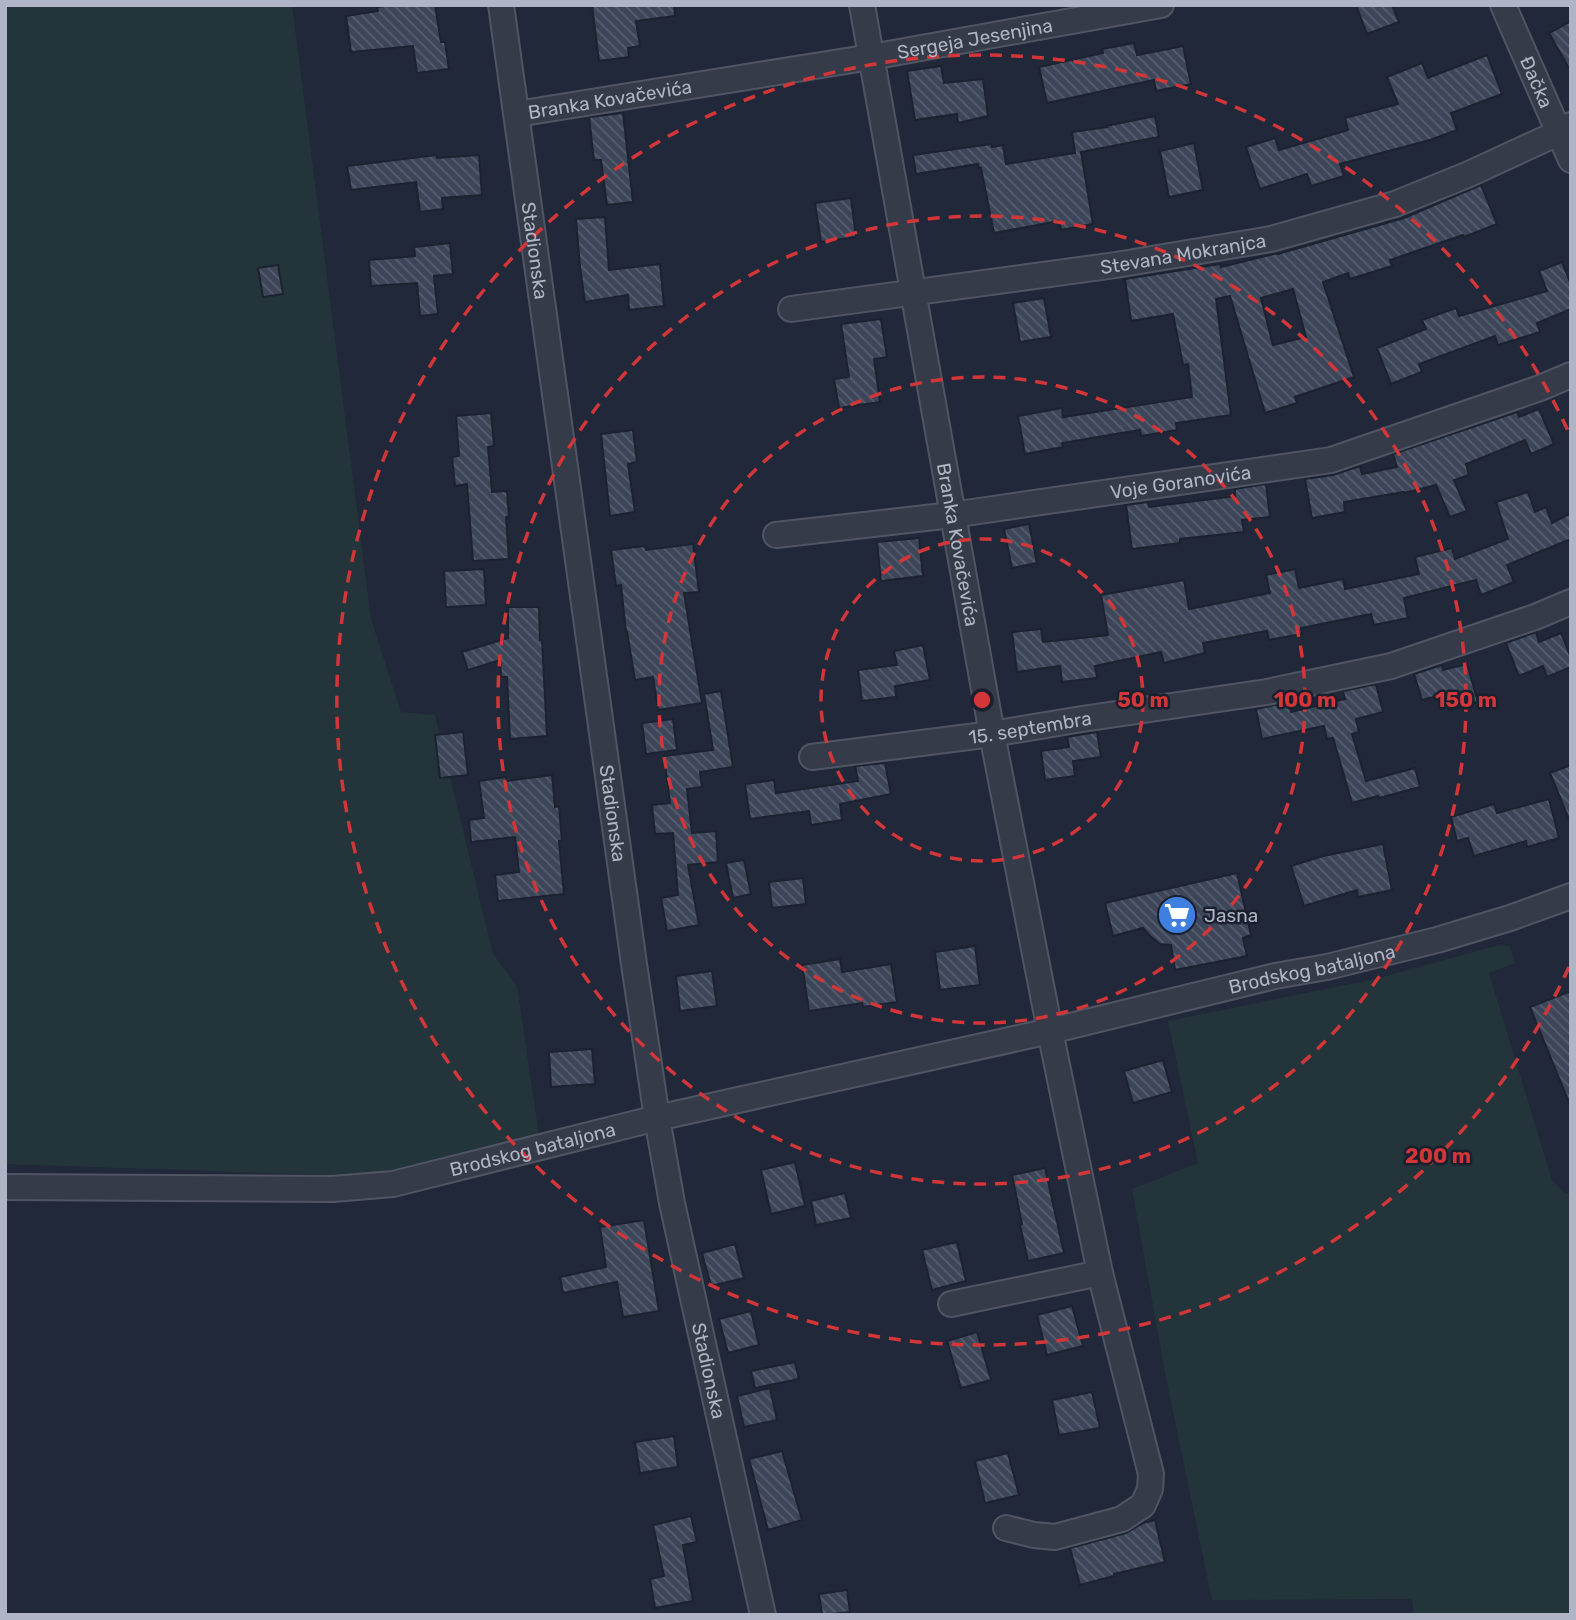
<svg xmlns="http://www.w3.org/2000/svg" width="1576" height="1620" font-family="Rubik,sans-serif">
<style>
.grass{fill:#23353a}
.building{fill:url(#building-back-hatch);stroke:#1c2230;stroke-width:2;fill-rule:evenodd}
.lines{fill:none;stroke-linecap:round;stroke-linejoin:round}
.minor-casing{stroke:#505564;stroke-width:28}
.minor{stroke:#353b49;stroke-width:24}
.ring{fill:none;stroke:#d23638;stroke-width:3.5;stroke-dasharray:12 9}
.labels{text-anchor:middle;stroke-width:5;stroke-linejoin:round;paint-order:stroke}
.street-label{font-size:19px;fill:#b0b5c6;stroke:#1a202e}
.poi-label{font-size:19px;fill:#b0b5c6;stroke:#1a202e;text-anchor:start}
.centre{fill:#d23638;stroke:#1a202e;stroke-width:3.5}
.ring-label{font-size:21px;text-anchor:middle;font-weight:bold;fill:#d23638;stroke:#1a202e;stroke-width:5;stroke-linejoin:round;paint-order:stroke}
</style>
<defs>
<pattern id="building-back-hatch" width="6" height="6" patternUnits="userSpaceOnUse" patternTransform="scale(1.75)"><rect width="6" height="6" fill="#3d4659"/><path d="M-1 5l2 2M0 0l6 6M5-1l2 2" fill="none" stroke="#565e6f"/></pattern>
</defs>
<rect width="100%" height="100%" fill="#212839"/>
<path class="grass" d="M 5,5 L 292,5 L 371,619 L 401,712 L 435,715 L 493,954 L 517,986 L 539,1135 L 443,1161 L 357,1176 L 5,1164 Z
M 1499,945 L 1510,946 L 1515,963 L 1489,973 L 1552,1180 L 1565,1194 L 1571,1193 L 1571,1615 L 1414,1615 L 1412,1599 L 1212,1600 L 1166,1378 L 1132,1189 L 1198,1163 L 1168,1021 L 1375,979 Z"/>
<path class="building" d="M 394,5 L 435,5 L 441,42 L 445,42 L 449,69 L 417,73 L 413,46 L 351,52 L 346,16 L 378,11 L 377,7 Z
M 592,5 L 674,5 L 675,16 L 636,21 L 640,46 L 628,48 L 629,57 L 599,61 Z
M 1356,5 L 1392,5 L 1399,22 L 1367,34 Z
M 1571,21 L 1571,72 L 1549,33 Z
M 1134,43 L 1137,55 L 1183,46 L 1191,84 L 1156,91 L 1154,80 L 1047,103 L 1039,67 L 1103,53 L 1102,49 Z
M 1487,55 L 1502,94 L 1451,113 L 1457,130 L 1430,140 L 1340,164 L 1344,176 L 1311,186 L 1307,174 L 1260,189 L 1246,147 L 1275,138 L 1279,150 L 1348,130 L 1345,118 L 1398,104 L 1387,77 L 1422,63 L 1428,78 Z
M 941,66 L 944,83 L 983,79 L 988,116 L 958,123 L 957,114 L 915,120 L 907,71 Z
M 623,113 L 633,202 L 607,205 L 601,160 L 594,160 L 589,117 Z
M 1155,116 L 1159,137 L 1081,152 L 1093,224 L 1061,230 L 1059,221 L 994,233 L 981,168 L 979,168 L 978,164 L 916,174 L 913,155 L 991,144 L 992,147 L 1003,145 L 1006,164 L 1075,153 L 1072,132 L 1107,127 L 1106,126 Z
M 1194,143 L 1203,190 L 1169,197 L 1160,151 Z
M 436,155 L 437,158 L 479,155 L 482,195 L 442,198 L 443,209 L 420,212 L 416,182 L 351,190 L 347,166 Z
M 1481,185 L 1497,224 L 1464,237 L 1463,235 L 1390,260 L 1392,266 L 1350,279 L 1348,273 L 1323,282 L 1354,377 L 1295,397 L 1297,403 L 1265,413 L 1230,296 L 1216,299 L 1231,415 L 1176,423 L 1177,430 L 1141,436 L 1140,430 L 1062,443 L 1063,447 L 1025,454 L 1018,416 L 1062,408 L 1063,417 L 1192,397 L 1188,364 L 1183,365 L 1173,314 L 1131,321 L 1125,279 L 1220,264 L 1221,267 L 1278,253 L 1278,254 L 1404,218 ZM 1293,289 L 1306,337 L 1273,345 L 1261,298 Z
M 851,198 L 856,237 L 821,242 L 815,203 Z
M 605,217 L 609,270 L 660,264 L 664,306 L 629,310 L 628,295 L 585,302 L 580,267 L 576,219 Z
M 450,243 L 453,274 L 434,276 L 438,314 L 420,316 L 417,283 L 371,286 L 369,260 L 415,256 L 414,247 Z
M 1562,262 L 1571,284 L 1571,309 L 1537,323 L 1540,332 L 1498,345 L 1495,336 L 1419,364 L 1422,372 L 1391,384 L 1377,348 L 1426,329 L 1422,320 L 1456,308 L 1459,316 L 1547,291 L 1539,271 Z
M 278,265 L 283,294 L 263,297 L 258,268 Z
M 1044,298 L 1051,337 L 1020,342 L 1013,303 Z
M 881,319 L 887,357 L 874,359 L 880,402 L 839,408 L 834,379 L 849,377 L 841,324 Z
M 1539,409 L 1554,444 L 1531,454 L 1525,440 L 1466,464 L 1469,475 L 1454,480 L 1467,511 L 1450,517 L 1436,485 L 1404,493 L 1404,492 L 1344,502 L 1345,512 L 1312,518 L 1305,479 L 1333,475 L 1360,466 L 1362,474 L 1397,467 L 1393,454 L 1517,412 L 1519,417 Z
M 491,413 L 494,446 L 488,447 L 492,492 L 507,491 L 509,517 L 506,517 L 509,559 L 473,561 L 467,484 L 455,486 L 452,457 L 459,456 L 456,416 Z
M 633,430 L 637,462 L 628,464 L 635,512 L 610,516 L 601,434 Z
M 1266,484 L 1270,517 L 1242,520 L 1244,532 L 1180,539 L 1180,543 L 1132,549 L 1126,505 L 1148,502 L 1149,507 L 1235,496 L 1235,489 Z
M 1528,492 L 1535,512 L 1546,507 L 1552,523 L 1571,513 L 1571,539 L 1507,565 L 1514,582 L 1481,595 L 1476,580 L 1404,598 L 1408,618 L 1374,625 L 1371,614 L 1301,628 L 1302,634 L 1269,640 L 1267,631 L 1203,643 L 1205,653 L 1164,663 L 1161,652 L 1095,666 L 1097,678 L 1062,682 L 1060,666 L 1017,672 L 1012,632 L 1041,629 L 1043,642 L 1108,635 L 1101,595 L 1184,580 L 1189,609 L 1270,593 L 1266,575 L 1295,569 L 1299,588 L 1343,579 L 1345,589 L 1419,574 L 1415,557 L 1452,548 L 1455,559 L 1508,539 L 1496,502 Z
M 1029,524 L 1037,563 L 1012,568 L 1004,529 Z
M 919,538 L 923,576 L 881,581 L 877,542 Z
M 693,544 L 699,592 L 684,593 L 702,703 L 658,710 L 653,677 L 635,680 L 627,632 L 626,632 L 621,585 L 616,586 L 611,550 L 645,546 L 646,550 Z
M 484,569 L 486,605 L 446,607 L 444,571 Z
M 508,607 L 539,607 L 540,640 L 542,640 L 547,736 L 510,739 L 507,677 L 501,677 L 500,660 L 468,670 L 462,652 L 508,638 Z
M 1536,632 L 1539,642 L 1561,633 L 1571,658 L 1571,667 L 1547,677 L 1543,666 L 1519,676 L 1506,643 Z
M 923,645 L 930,680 L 895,686 L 896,697 L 862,701 L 858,670 L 897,665 L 894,651 Z
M 1467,664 L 1478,702 L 1449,710 L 1445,694 L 1422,700 L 1414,674 L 1442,665 L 1443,670 Z
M 1376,684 L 1383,712 L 1356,719 L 1359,732 L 1352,734 L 1366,781 L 1415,768 L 1420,787 L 1379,798 L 1378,796 L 1352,803 L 1333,738 L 1327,739 L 1324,726 L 1262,739 L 1256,709 L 1289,702 L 1291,712 L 1345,699 L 1343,691 Z
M 721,691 L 733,767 L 700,772 L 702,787 L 687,789 L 692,833 L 716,831 L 718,862 L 688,865 L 699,925 L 667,931 L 661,898 L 678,895 L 673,833 L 655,834 L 652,805 L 670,803 L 664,756 L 713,750 L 704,694 Z
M 673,719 L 677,750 L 646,754 L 642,723 Z
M 463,732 L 468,775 L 440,778 L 435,735 Z
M 1097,732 L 1101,757 L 1073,761 L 1075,776 L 1045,780 L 1041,751 L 1069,747 L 1067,737 Z
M 885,763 L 891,794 L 840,804 L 842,820 L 811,825 L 809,811 L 750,819 L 745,784 L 774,780 L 776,793 L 858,781 L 855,766 Z
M 1571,765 L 1571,822 L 1570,822 L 1550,773 Z
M 552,775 L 555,807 L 559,806 L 562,841 L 559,841 L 564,894 L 498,901 L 495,875 L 519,872 L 515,837 L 471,842 L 469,820 L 484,818 L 479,781 L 506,777 L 506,781 Z
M 1549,799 L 1559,838 L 1527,847 L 1526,841 L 1474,856 L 1468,838 L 1457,841 L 1451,817 L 1494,804 L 1497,813 Z
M 1383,844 L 1392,890 L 1358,897 L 1357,890 L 1304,906 L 1291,866 L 1323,856 Z
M 744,860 L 751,894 L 733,898 L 726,863 Z
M 1237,873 L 1251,935 L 1243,938 L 1247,956 L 1175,970 L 1171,945 L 1160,944 L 1150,936 L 1143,928 L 1113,936 L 1105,903 Z
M 803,878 L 806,904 L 772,908 L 769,882 Z
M 975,946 L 980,985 L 940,990 L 935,952 Z
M 840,959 L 842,972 L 891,964 L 897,1002 L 863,1007 L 862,1003 L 809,1011 L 802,965 Z
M 712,971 L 717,1006 L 680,1011 L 676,976 Z
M 1571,991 L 1571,1104 L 1570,1105 L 1530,1007 Z
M 592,1049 L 595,1084 L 551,1087 L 549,1052 Z
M 1163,1060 L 1172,1092 L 1133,1103 L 1124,1071 Z
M 795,1162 L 805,1206 L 771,1214 L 761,1170 Z
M 1045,1168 L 1064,1253 L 1028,1261 L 1020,1225 L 1022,1224 L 1012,1175 Z
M 845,1193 L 851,1218 L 816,1225 L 811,1201 Z
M 644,1220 L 659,1311 L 623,1317 L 617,1282 L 563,1293 L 560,1277 L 606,1267 L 600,1227 Z
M 957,1242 L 966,1281 L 932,1290 L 922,1250 Z
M 735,1244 L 744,1278 L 711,1286 L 702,1253 Z
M 1072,1306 L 1083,1346 L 1047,1355 L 1037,1315 Z
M 751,1311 L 759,1345 L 728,1353 L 719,1319 Z
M 977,1332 L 991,1380 L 961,1388 L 947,1341 Z
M 795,1362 L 799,1379 L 755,1388 L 751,1371 Z
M 770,1388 L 777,1420 L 744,1427 L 737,1396 Z
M 1092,1392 L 1100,1428 L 1059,1435 L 1052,1400 Z
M 674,1436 L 678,1467 L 640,1473 L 635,1442 Z
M 782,1451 L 802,1520 L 768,1530 L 749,1459 Z
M 1008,1453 L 1019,1495 L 985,1503 L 975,1461 Z
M 691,1516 L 697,1542 L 683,1545 L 693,1601 L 655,1608 L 650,1579 L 664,1576 L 653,1525 Z
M 1155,1520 L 1165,1562 L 1114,1574 L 1114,1576 L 1080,1585 L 1070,1548 L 1126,1533 L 1143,1523 Z
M 847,1590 L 850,1612 L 822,1615 L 819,1594 Z"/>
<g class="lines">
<g class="minor-casing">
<g id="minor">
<path id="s1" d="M 501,5 L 634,964 L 657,1118 L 672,1203 L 763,1615"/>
<path id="s2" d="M 862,5 L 992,734 L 1050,1031 L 1100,1273 L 1151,1474 L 1150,1489 L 1143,1505 L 1122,1519 L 1055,1537 L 1034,1535 L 1006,1528"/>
<path id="s3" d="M 1503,5 L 1571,160"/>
<path id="s4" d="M 517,114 L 871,57 L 1161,5"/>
<path id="s5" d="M 791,309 L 1116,265 L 1271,239 L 1395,204 L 1467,175 L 1558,133 L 1571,125"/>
<path id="s6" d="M 776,535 L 952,515 L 1331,460 L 1540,388 L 1571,375"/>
<path id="s7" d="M 812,757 L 992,734 L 1082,719 L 1267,692 L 1391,666 L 1535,617 L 1571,602"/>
<path id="s8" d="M 5,1187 L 333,1189 L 393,1184 L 657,1118 L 1050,1031 L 1275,976 L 1327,967 L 1437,940 L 1510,918 L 1571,896"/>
<path d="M 951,1304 L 1100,1273"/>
</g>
</g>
<use href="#minor" class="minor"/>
</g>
<g class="ring">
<circle cx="982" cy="700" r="161"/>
<circle cx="982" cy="700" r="323"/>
<circle cx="982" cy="700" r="484"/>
<path d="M1569 967A645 645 0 1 1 1569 433"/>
</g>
<defs>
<g id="supermarket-disc" transform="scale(2.0125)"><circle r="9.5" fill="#3f7fe0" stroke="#1a202e"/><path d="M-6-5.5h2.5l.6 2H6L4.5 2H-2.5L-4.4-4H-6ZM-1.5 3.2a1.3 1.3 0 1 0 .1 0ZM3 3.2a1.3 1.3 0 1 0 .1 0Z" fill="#fff"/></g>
</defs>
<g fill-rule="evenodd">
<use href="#supermarket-disc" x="1177" y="915"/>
</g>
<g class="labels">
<g class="street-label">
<text dy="7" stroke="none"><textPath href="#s4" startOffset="464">Sergeja Jesenjina</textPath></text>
<text dy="7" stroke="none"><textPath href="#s3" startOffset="84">Đačka</textPath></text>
<text dy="7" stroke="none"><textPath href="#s4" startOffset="94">Branka Kovačevića</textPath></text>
<text dy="7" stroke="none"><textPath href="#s1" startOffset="248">Stadionska</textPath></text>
<text dy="7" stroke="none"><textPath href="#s5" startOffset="396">Stevana Mokranjca</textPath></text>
<text dy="7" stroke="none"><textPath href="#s6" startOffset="408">Voje Goranovića</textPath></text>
<text dy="7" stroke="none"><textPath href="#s2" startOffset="548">Branka Kovačevića</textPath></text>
<text dy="7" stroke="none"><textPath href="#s7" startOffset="220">15. septembra</textPath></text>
<text dy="7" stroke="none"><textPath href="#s1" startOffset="816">Stadionska</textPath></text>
<text dy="7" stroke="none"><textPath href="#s8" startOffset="1332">Brodskog bataljona</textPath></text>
<text dy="7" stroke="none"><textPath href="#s8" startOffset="532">Brodskog bataljona</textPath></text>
<text dy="7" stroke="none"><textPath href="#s1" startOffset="1382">Stadionska</textPath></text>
</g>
<g class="poi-label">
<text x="1204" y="922">Jasna</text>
</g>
</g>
<circle cx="982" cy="700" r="10" class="centre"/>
<g class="ring-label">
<text x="1143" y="707">50 m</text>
<text x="1305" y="707">100 m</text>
<text x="1466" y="707">150 m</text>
<text x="1438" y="1163">200 m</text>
</g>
<rect width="1576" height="1620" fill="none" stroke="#b0b5c6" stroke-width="14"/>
</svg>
